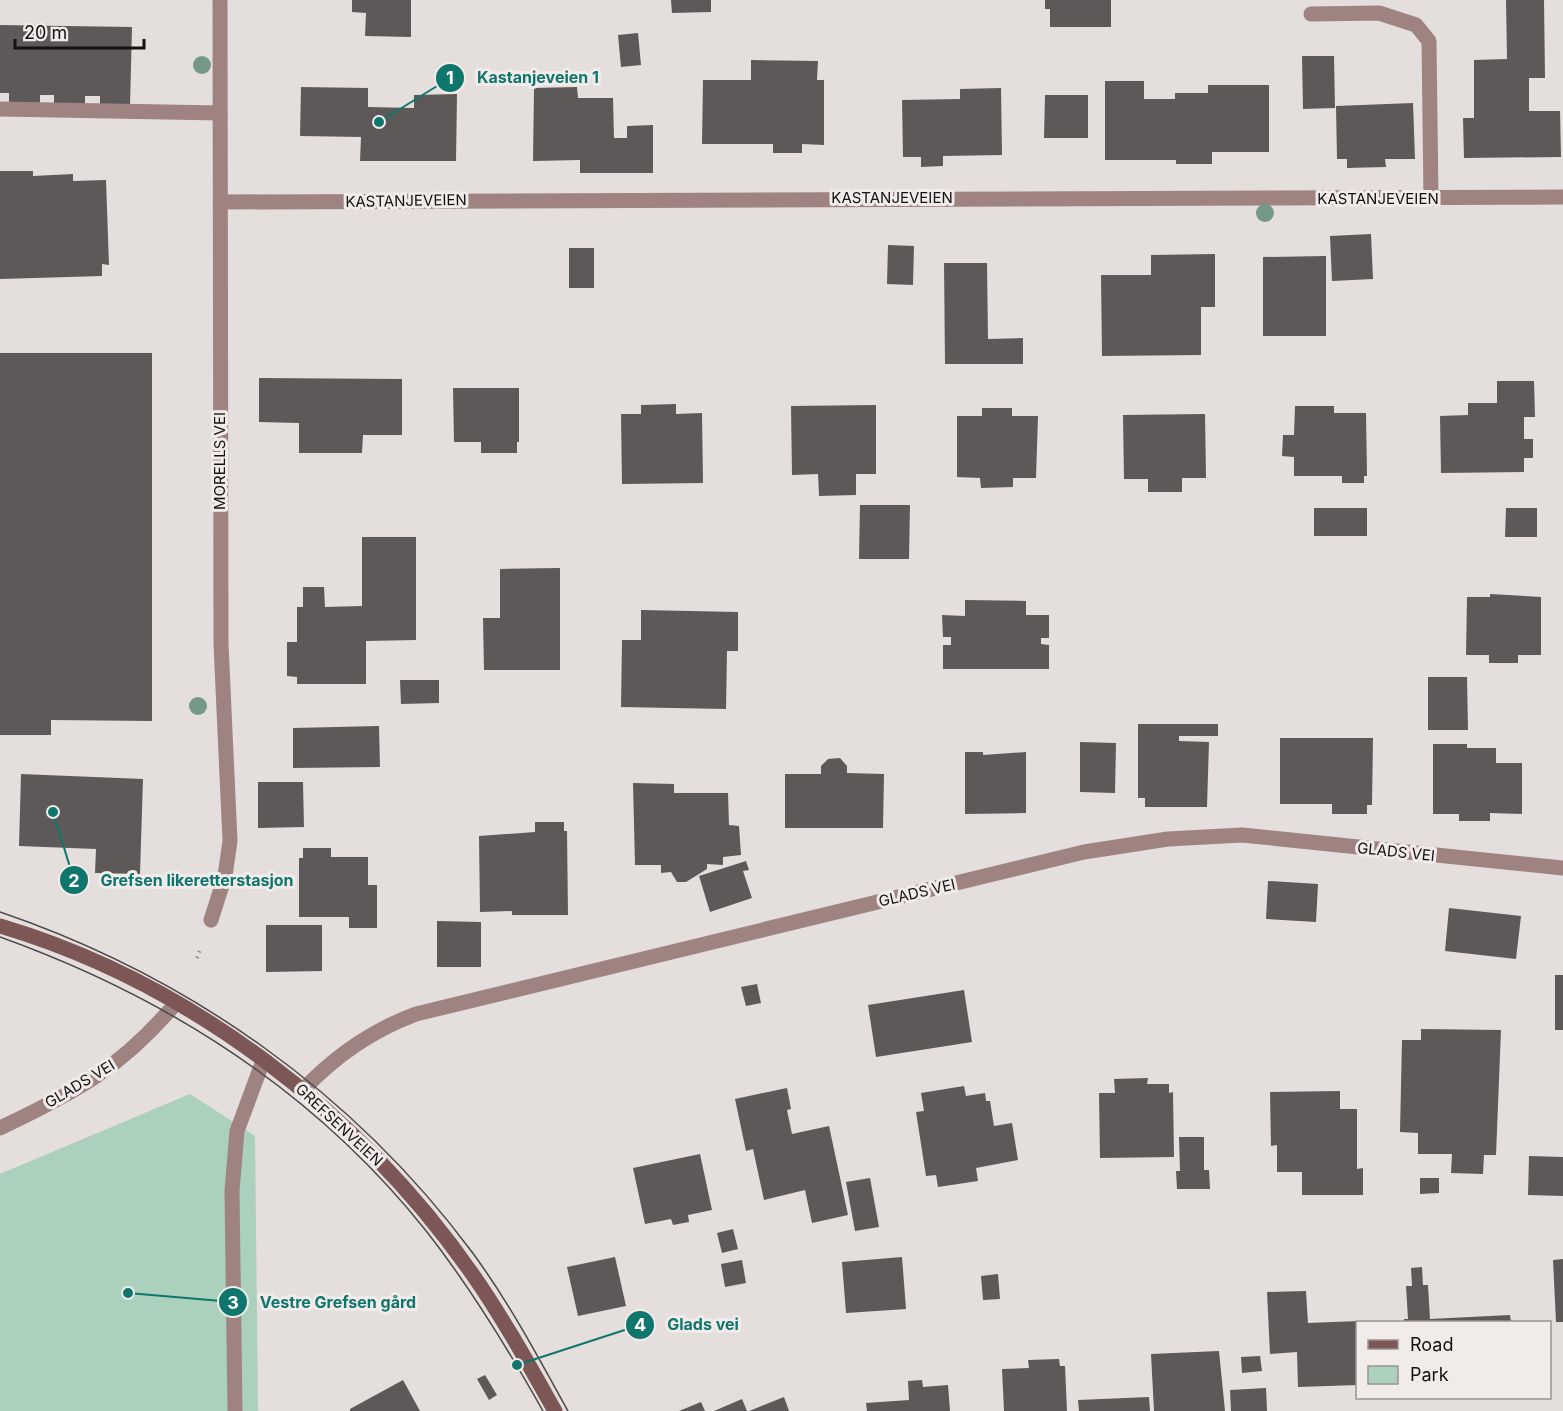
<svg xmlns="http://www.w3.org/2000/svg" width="1563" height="1411" font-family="Inter,sans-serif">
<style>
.green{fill:#abd0bb}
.building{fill:#5e5959}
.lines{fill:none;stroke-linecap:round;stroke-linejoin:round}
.path{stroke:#969291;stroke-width:4;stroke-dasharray:1.5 4.5;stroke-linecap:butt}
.lane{stroke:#9e8381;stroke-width:15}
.street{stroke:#9e8381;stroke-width:15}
.secondary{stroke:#7d5755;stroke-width:15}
.tram{stroke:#4b4848;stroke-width:1.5}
.tree{fill:#759888}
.labels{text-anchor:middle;stroke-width:6;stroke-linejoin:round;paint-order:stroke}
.street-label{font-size:15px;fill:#141212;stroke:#f1ebea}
.leader{fill:none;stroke:#0f766e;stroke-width:2}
.callout-dot{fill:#0f766e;stroke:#f1ebea;stroke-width:2}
.mark-label{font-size:18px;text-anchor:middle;font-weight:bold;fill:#fff}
.callout-label{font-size:16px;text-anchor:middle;font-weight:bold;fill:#0f766e;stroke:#f1ebea;stroke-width:6;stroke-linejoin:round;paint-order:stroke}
</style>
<rect width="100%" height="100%" fill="#e4dedd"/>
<path class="green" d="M 190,1094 L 255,1136 L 258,1411 L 0,1411 L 0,1174 Z"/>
<path class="building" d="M 352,0 L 411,0 L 411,37 L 365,36 L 366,13 L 352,12 Z
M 671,0 L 711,0 L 711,12 L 672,13 Z
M 1045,0 L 1111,0 L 1111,27 L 1050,27 L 1050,9 L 1045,9 Z
M 1506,0 L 1544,0 L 1545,78 L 1529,78 L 1529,111 L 1560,111 L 1561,157 L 1464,158 L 1463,118 L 1474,118 L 1474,60 L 1507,59 Z
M 0,25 L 132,27 L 130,106 L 100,106 L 100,96 L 85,96 L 85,105 L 54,105 L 54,95 L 40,95 L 40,103 L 9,103 L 9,93 L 0,93 Z
M 638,33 L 641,65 L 621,67 L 618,35 Z
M 1302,56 L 1334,56 L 1335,108 L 1303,109 Z
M 751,60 L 818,61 L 817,80 L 824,80 L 824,145 L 802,144 L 802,153 L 773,153 L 773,144 L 702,144 L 703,80 L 751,80 Z
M 1105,81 L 1144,81 L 1144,99 L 1175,99 L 1175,93 L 1208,93 L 1208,85 L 1269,85 L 1269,152 L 1212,152 L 1212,164 L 1176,164 L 1176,160 L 1105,160 Z
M 301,87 L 368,88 L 368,107 L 414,108 L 414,95 L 457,94 L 456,161 L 360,161 L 361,137 L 300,136 Z
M 577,87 L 578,98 L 613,98 L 614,138 L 627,138 L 627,126 L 653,125 L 653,173 L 580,173 L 580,160 L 533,161 L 534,88 Z
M 1001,88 L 1002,155 L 943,156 L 943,166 L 921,167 L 921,157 L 903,157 L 902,100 L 960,99 L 960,89 Z
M 1045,95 L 1088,95 L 1088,138 L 1044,138 Z
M 1413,103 L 1415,159 L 1385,159 L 1386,167 L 1347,168 L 1347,159 L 1337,159 L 1336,106 Z
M 0,171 L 33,171 L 33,176 L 73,174 L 73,181 L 106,180 L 109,265 L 102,264 L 102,276 L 0,279 Z
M 1371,234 L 1373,279 L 1332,281 L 1330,236 Z
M 888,245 L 914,246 L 913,285 L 887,284 Z
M 569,248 L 594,248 L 594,288 L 569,288 Z
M 1215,254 L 1215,307 L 1201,307 L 1201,355 L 1102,356 L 1101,275 L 1151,275 L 1151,255 Z
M 1326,256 L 1326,336 L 1263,336 L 1263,257 Z
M 944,263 L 987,263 L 988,339 L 1023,338 L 1023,364 L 945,364 Z
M 0,353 L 152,353 L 152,721 L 51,720 L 51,735 L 0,735 Z
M 259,378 L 402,379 L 402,435 L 363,435 L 362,453 L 299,453 L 299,423 L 259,422 Z
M 1497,381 L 1534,381 L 1535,417 L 1524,417 L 1524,439 L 1533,439 L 1533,458 L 1524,458 L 1524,472 L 1441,473 L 1440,416 L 1468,415 L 1468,403 L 1497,403 Z
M 453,388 L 519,388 L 519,442 L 517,442 L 517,453 L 481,453 L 481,442 L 454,442 Z
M 676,404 L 676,414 L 702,413 L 703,483 L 622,484 L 621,414 L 641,414 L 641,405 Z
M 876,405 L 876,474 L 856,474 L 856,495 L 819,496 L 818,474 L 792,475 L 791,406 Z
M 1295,406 L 1334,406 L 1334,413 L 1366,413 L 1367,476 L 1364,476 L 1364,483 L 1342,483 L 1342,476 L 1294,476 L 1294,457 L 1282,456 L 1283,435 L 1294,435 Z
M 982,408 L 1012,408 L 1012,416 L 1038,416 L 1036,478 L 1013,478 L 1013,487 L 981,488 L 980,478 L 957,477 L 957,416 L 982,416 Z
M 1205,414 L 1206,478 L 1182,478 L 1182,492 L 1148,492 L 1148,479 L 1124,479 L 1123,415 Z
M 860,505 L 910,505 L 909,559 L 859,559 Z
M 1314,508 L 1367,508 L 1367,536 L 1314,536 Z
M 1506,508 L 1537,508 L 1537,537 L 1505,537 Z
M 362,537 L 416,537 L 416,640 L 366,641 L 366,684 L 297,684 L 297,677 L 287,676 L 287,642 L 297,642 L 297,607 L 303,607 L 303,587 L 324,587 L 325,607 L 362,606 Z
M 560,568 L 560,670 L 484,670 L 483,618 L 500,618 L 500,569 Z
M 1490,594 L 1541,597 L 1541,655 L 1518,655 L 1518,663 L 1489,663 L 1489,655 L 1466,655 L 1467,597 L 1490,597 Z
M 965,600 L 1026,601 L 1026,615 L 1049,615 L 1049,638 L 1041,638 L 1041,644 L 1049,645 L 1049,669 L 943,669 L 943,645 L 951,645 L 951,637 L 943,637 L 942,615 L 965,616 Z
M 641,610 L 738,612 L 738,651 L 727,651 L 726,709 L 621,707 L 622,640 L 641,640 Z
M 1428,677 L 1467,677 L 1468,730 L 1428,730 Z
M 400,680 L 439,680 L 439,703 L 401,704 Z
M 1138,724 L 1218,724 L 1218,736 L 1179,736 L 1179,741 L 1209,742 L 1207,807 L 1145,807 L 1145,798 L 1138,798 Z
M 379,726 L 380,767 L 293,768 L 293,728 Z
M 1280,738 L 1373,738 L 1372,805 L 1367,805 L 1367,814 L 1332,814 L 1332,804 L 1280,804 Z
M 1080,742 L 1116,743 L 1115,793 L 1080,792 Z
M 1433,744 L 1467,744 L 1467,748 L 1496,748 L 1496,763 L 1522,763 L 1522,814 L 1490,813 L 1490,821 L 1459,821 L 1459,814 L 1433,814 Z
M 965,752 L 983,752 L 983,755 L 1026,752 L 1026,813 L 965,814 Z
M 840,758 L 847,766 L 847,773 L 884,774 L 883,828 L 785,828 L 785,774 L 821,774 L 821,766 L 828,759 Z
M 21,774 L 143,779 L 140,874 L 95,873 L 96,849 L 19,846 Z
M 258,782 L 303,782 L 304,827 L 258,828 Z
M 633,783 L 674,784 L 674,793 L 728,793 L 729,825 L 739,826 L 741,855 L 723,857 L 723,865 L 707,864 L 707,869 L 686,882 L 677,882 L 671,872 L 661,873 L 661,865 L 635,865 Z
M 535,822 L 564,822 L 564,831 L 567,831 L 568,915 L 512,915 L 512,911 L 480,912 L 479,836 L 535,832 Z
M 303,848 L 331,848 L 331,857 L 368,857 L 368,885 L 377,885 L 377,928 L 349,928 L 349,917 L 299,917 L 299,858 L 303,858 Z
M 746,861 L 749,870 L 743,871 L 752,898 L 710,912 L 699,876 Z
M 1268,881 L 1318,884 L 1316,922 L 1266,919 Z
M 1449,908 L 1521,916 L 1516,959 L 1445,951 Z
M 437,921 L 481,922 L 481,967 L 437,967 Z
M 266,925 L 322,925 L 322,971 L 266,972 Z
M 1555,975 L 1563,975 L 1563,1030 L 1555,1030 Z
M 757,984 L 761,1003 L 746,1006 L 741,987 Z
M 964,990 L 972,1042 L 876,1057 L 868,1005 Z
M 1421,1029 L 1501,1030 L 1496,1155 L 1484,1155 L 1483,1174 L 1451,1173 L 1452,1154 L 1418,1154 L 1418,1133 L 1400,1132 L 1402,1040 L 1421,1040 Z
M 1148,1078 L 1147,1084 L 1169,1084 L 1169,1093 L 1173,1092 L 1174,1157 L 1100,1158 L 1099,1093 L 1115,1093 L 1114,1079 Z
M 964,1086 L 966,1096 L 985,1093 L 986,1101 L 990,1101 L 994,1126 L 1012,1123 L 1018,1160 L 976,1168 L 978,1181 L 938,1187 L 936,1175 L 926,1176 L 916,1112 L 924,1111 L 921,1093 Z
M 787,1088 L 791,1109 L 787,1110 L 792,1134 L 829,1126 L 848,1215 L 812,1223 L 805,1190 L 764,1200 L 753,1149 L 746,1151 L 735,1099 Z
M 1340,1091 L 1340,1109 L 1357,1109 L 1357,1169 L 1363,1168 L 1363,1195 L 1302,1195 L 1302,1172 L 1277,1172 L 1277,1145 L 1271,1146 L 1270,1092 Z
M 1179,1137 L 1204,1137 L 1204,1170 L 1209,1170 L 1210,1189 L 1177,1189 L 1176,1171 L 1180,1171 Z
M 700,1154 L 712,1210 L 688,1215 L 689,1222 L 673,1225 L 671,1219 L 645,1224 L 633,1168 Z
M 1529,1156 L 1563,1157 L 1563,1196 L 1528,1195 Z
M 870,1178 L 879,1227 L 855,1231 L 846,1182 Z
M 1420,1178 L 1439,1178 L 1439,1193 L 1420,1194 Z
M 733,1229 L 738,1249 L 722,1253 L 717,1233 Z
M 615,1257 L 626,1306 L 578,1316 L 567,1267 Z
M 902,1257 L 906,1309 L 846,1313 L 842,1262 Z
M 1563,1259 L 1563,1322 L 1556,1322 L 1553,1260 Z
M 742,1260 L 746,1283 L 725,1287 L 721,1264 Z
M 1422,1267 L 1423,1285 L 1428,1285 L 1430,1319 L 1510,1315 L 1511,1322 L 1404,1322 L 1404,1319 L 1408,1319 L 1406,1286 L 1412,1286 L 1411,1268 Z
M 998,1274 L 1000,1299 L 983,1300 L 981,1276 Z
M 1306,1291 L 1308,1323 L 1358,1321 L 1358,1385 L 1298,1387 L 1297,1352 L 1270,1354 L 1267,1292 Z
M 1219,1351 L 1225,1411 L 1154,1411 L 1151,1354 Z
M 1260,1356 L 1262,1371 L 1242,1373 L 1241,1357 Z
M 1059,1359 L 1060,1366 L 1065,1366 L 1067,1411 L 1004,1411 L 1002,1369 L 1029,1368 L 1028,1360 Z
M 485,1375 L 497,1395 L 489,1400 L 477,1379 Z
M 403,1380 L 420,1411 L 350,1411 L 350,1409 Z
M 922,1380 L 923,1387 L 948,1385 L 950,1411 L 867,1411 L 866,1403 L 909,1400 L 908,1381 Z
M 1266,1388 L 1267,1411 L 1231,1411 L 1230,1390 Z
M 784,1397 L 789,1411 L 749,1411 Z
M 1149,1397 L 1150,1411 L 1079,1411 L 1078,1400 Z
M 742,1399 L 747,1411 L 714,1411 Z
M 701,1402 L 705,1411 L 679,1411 Z"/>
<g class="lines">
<path class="path" d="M 197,958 L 201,947"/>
<path class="lane" d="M 1311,14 L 1379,13 L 1416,25 L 1429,41 L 1431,199
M 0,109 L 220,113
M 235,1411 L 232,1191 L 237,1131 L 263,1061"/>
<path class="street" d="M 222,202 L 1563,197
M 211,920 L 225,876 L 230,841 L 221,644 L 220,0
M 303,1090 C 335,1056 373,1030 416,1014 L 1084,852 L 1168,839 L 1242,835 L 1563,868
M 0,1128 C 76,1092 121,1068 176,1003"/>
<path class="secondary" d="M 0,926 C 189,982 361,1114 473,1275 C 503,1318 529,1365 555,1411"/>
<path class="tram" d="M 0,912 C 188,976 353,1092 472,1252 C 509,1302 538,1357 568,1411
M 0,937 C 167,997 315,1091 427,1232 C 471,1288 508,1349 543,1411"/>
</g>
<g class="tree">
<circle cx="202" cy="65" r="9"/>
<circle cx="1265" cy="213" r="9"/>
<circle cx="198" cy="706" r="9"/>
</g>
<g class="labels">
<g class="street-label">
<text x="892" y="203">KASTANJEVEIEN</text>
<text x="1378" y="204">KASTANJEVEIEN</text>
<text transform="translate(406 201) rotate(-1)" y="5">KASTANJEVEIEN</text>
<text transform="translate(220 461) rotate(-90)" y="5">MORELLS VEI</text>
<text transform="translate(1396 852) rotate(6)" y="5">GLADS VEI</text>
<text transform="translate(917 893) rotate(-13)" y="5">GLADS VEI</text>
<text transform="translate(80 1084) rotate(-31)" y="5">GLADS VEI</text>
<text transform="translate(339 1125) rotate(43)" y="5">GREFSENVEIEN</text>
</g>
</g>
<path class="leader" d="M379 122L450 78M53 812L74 880M128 1293L233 1302M517 1365L640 1325"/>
<g class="callout-dot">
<circle cx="379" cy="122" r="6"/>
<circle cx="53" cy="812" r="6"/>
<circle cx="128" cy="1293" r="6"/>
<circle cx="517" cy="1365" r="6"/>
<circle cx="450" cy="78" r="15"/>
<circle cx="74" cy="880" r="15"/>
<circle cx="233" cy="1302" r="15"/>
<circle cx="640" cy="1325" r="15"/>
</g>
<g class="mark-label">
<text x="450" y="84">1</text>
<text x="74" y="887">2</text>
<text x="233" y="1309">3</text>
<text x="640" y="1331">4</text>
</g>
<g class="callout-label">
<text x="538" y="83">Kastanjeveien 1</text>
<text x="197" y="886">Grefsen likeretterstasjon</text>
<text x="338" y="1308">Vestre Grefsen gård</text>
<text x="703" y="1330">Glads vei</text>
</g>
<rect x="1356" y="1321" width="195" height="78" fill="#f1ebea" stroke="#999494" stroke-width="1.5"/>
<rect x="1368" y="1340" width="30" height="9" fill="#7d5755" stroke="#999494" stroke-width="1.5"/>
<text x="1410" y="1351" font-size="18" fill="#141212">Road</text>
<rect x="1368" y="1366" width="30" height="18" fill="#abd0bb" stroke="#999494" stroke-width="1.5"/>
<text x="1410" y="1381" font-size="18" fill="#141212">Park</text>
<path d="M15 39v9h129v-9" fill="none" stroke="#141212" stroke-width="3"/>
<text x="24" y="39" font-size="18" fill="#141212" stroke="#f1ebea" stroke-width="4.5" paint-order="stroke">20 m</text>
</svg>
